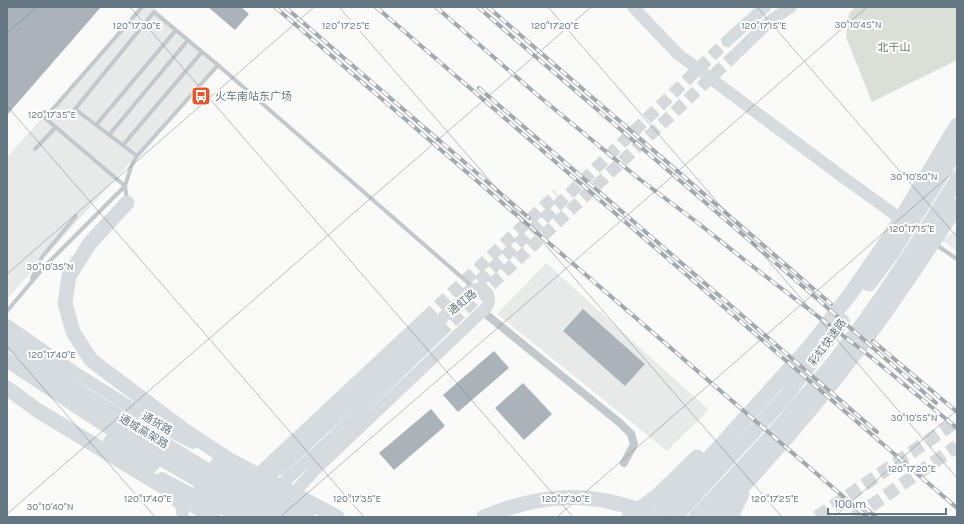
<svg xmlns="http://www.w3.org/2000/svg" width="964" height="524" font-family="Karla,'Noto Sans SC',sans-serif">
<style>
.built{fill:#e8e9e9}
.green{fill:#dadfd7}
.building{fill:#aab3b9}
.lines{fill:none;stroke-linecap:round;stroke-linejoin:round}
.secondary-tunnel{stroke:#d5d9db;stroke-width:12;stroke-dasharray:12 6;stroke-linecap:butt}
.primary-tunnel{stroke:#d5d9db;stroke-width:13;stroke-dasharray:13 6;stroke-linecap:butt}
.lane{stroke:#c3c8cc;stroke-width:4}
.street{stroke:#c3c8cc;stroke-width:8}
.secondary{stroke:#d6dbdf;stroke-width:12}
.highway{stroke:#d6dbdf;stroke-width:15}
.rail-casing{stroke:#a2aab0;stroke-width:4}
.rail{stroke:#fff;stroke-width:2.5;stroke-dasharray:8;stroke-linecap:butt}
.ticks{fill:none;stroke:#657683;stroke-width:1;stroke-opacity:0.45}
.labels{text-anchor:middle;stroke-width:4;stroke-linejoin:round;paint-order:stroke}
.park-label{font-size:11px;fill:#687a64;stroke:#fff}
.poi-label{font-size:11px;fill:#657683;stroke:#fff;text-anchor:start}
.street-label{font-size:11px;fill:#657683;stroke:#fff}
.ticks-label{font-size:10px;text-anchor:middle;fill:#657683;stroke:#fff;stroke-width:4;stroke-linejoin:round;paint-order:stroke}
</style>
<rect width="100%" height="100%" fill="#fafaf8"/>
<path class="built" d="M 142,7 L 153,7 L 218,65 L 7,299 L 7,157 Z
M 957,230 L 957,252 L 942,240 Z
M 546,263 L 709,410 L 667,451 L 497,314 Z"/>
<path class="green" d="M 856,7 L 957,7 L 957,60 L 872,102 L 846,37 L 849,13 Z"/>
<path class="building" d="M 7,7 L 101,7 L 7,115 Z
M 208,7 L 241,7 L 249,14 L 235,30 Z
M 583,309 L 645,364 L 625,386 L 563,331 Z
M 494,351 L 509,368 L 458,412 L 443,395 Z
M 523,383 L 552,414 L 524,440 L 495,408 Z
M 431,409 L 445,426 L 394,470 L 379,453 Z"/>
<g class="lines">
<path class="secondary-tunnel" d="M 466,294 L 727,41
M 425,318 L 557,194
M 439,334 L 738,52"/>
<path class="primary-tunnel" d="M 817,517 L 957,421
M 855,517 L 957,446"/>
<path class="lane" d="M 96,125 L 176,30
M 109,135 L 188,40
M 123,145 L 202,52
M 35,149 L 56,127
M 137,156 L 75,109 L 154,12 L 218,65 L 474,288
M 127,200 L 125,186 L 45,118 L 142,7
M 935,244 L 957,259
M 32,278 L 42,257 L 76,216
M 7,311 L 45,266 L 125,186 L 132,164 L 137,156 L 218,65"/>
<path class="street" d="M 482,311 L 620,423 L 631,434 L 634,444 L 624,463"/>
<path class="secondary" d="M 633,7 L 678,54 L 844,178 L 908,224
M 727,41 L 765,7
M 738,52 L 770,21 L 791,7
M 7,325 L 73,371 L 157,424 L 193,443
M 258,474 L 425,318
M 255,477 L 280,469 L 467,295 L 475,289 L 482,288 L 488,294 L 489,302 L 486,308 L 316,469 L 288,499
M 162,478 L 207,502
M 273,492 L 326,444 L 439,334
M 170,495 L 181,505 L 183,517"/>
<path class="highway" d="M 127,203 L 90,243 L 69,276 L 65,303 L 73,332 L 91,360 L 184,430 L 228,459 L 337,517
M 869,284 L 892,253 L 957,150
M 7,341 L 86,396 L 283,517
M 7,360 L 124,437 L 262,517
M 7,388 L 37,410 L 213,517
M 111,441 L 152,465
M 217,465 L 308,517
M 199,492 L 240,517
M 484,517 C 539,494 590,490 646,513
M 629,517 L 657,496 L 697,457
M 656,517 L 810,346 L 851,293 L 889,238 L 957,125
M 675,517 L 786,396 L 842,321
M 696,517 C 751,459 806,400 853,337 C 891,286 924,233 957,180
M 714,517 C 768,461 819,402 866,339 C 898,296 927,251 957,206
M 733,517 L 733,512 L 742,494"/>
<g class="rail-casing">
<path id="rail" d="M 275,7 L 867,517
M 285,7 L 529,218
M 376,7 L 957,508
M 436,7 L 535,93 L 638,178 L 698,223 L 747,262 L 871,357 L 957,428
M 478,7 L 806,289 L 936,403
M 488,7 L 831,304
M 479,88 L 877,432
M 873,341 L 957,412
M 864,507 L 876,517"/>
</g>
<use href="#rail" class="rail"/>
</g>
<path class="ticks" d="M 130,7 L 573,517M 339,7 L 782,517M 548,7 L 957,478M 757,7 L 957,237M 7,33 L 37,7M 7,106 L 364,517M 7,274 L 314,7M 7,346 L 155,517M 7,514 L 591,7M 280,517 L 867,7M 557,517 L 957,169M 834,517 L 957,410"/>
<defs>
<g id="bus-square" transform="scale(1)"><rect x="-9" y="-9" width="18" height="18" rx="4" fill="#e4572e" stroke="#fff"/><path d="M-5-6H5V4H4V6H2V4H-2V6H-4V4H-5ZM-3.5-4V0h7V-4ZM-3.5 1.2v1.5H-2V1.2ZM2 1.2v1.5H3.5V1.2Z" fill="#fff"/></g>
</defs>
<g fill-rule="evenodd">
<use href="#bus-square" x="201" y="96"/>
</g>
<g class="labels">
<g class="park-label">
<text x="894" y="51">北干山</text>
</g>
<g class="poi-label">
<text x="215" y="100">火车南站东广场</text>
</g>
<g class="street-label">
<text transform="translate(462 302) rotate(-39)" y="4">通虹路</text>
<text transform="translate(827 342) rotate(-54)" y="4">彩虹快速路</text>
<text transform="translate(157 423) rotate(30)" y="4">通货路</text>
<text transform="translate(144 431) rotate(31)" y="4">通城高架路</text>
</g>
</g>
<g class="ticks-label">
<text x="858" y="28">30°10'45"N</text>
<text x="137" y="29">120°17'30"E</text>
<text x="555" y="29">120°17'20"E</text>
<text x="764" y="29">120°17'15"E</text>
<text x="346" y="29">120°17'25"E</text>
<text x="52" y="118">120°17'35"E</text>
<text x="914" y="180">30°10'50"N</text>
<text x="912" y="232">120°17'15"E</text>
<text x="50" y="270">30°10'35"N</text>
<text x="52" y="358">120°17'40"E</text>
<text x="914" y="421">30°10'55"N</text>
<text x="912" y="472">120°17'20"E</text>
<text x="148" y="502">120°17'40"E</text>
<text x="357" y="502">120°17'35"E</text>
<text x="566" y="502">120°17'30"E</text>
<text x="775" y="502">120°17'25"E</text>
<text x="50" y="510">30°10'40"N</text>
</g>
<rect width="964" height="524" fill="none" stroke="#657683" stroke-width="16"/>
<path d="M828 508v6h118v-6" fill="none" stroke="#657683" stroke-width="2"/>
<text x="834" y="508" font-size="12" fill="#657683" stroke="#ffffff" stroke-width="3" paint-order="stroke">100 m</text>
</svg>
